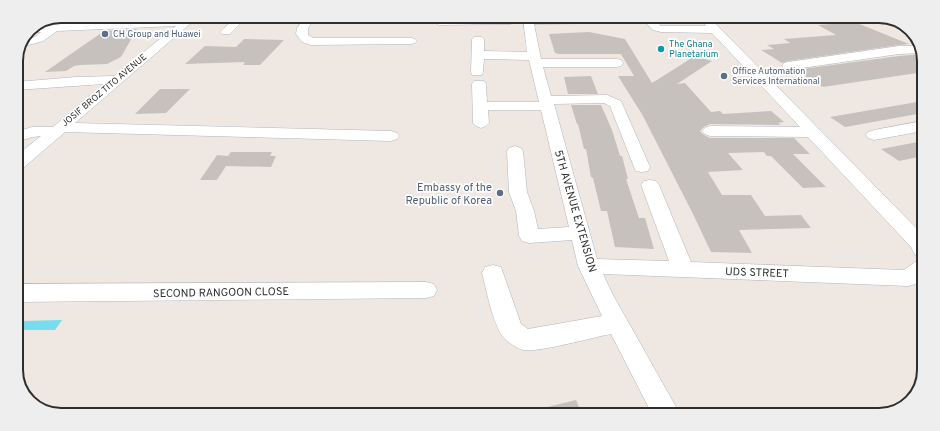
<svg xmlns="http://www.w3.org/2000/svg" width="940" height="431" font-family="Overpass,sans-serif">
<style>
.water{fill:#76dcee}
.building{fill:#c7c1bd}
.lines{fill:none;stroke-linecap:round;stroke-linejoin:round}
.minor-casing{stroke:#b1b5bd;stroke-width:1}
.minor{fill:#fff;fill-rule:evenodd}
.service-dot{fill:#5c6f8a;stroke:#fff;stroke-width:1.5}
.culture-dot{fill:#0f9aa8;stroke:#fff;stroke-width:1.5}
.labels{text-anchor:middle;stroke-width:3.5;stroke-linejoin:round;paint-order:stroke}
.far-service-label{font-size:9px;fill:#4e5e75;stroke:#fff;text-anchor:start}
.far-culture-label{font-size:9px;fill:#0d838f;stroke:#fff;text-anchor:start}
.far-street-label{font-size:9px;fill:#2e2e2e;stroke:#fff}
.service-label{font-size:11px;fill:#4e5e75;stroke:#fff;text-anchor:end}
.street-label{font-size:11px;fill:#2e2e2e;stroke:#fff}
.rim{fill:none;stroke:#2e2e2e;stroke-width:2}
</style>
<rect width="100%" height="100%" fill="#efe7e1"/>
<path class="water" d="M 62,320 L 55,330 L 16,330 L 22,321 Z"/>
<path class="building" d="M 822,19 L 847,19 L 909,44 L 899,45 L 788,61 L 782,63 L 761,50 L 774,49 L 767,45 L 790,43 L 784,39 L 836,35 L 818,25 L 831,24 Z
M 137,29 L 121,57 L 107,64 L 80,65 L 74,66 L 66,71 L 45,72 L 104,31 Z
M 589,32 L 625,39 L 652,83 L 695,56 L 712,61 L 677,84 L 685,83 L 711,112 L 720,111 L 723,114 L 771,111 L 784,122 L 778,123 L 781,125 L 710,124 L 704,127 L 700,131 L 704,135 L 710,138 L 794,138 L 810,154 L 793,154 L 826,187 L 803,188 L 771,156 L 767,156 L 764,152 L 728,153 L 743,170 L 708,172 L 722,195 L 751,195 L 765,216 L 801,215 L 811,228 L 739,230 L 752,253 L 711,252 L 693,214 L 643,116 L 618,76 L 634,76 L 621,54 L 559,54 L 555,53 L 549,34 Z
M 244,39 L 284,40 L 260,65 L 243,65 L 245,62 L 185,64 L 205,46 L 236,47 Z
M 922,54 L 924,58 L 924,72 L 823,87 L 795,70 L 899,56 Z
M 591,76 L 598,94 L 568,94 L 564,77 Z
M 160,89 L 190,89 L 166,113 L 135,114 Z
M 923,101 L 923,113 L 845,127 L 830,117 Z
M 571,105 L 601,105 L 612,130 L 620,156 L 622,156 L 628,179 L 626,179 L 639,218 L 645,218 L 654,249 L 615,247 L 607,211 L 601,211 L 593,178 L 591,177 L 586,149 L 584,149 L 578,124 L 577,124 Z
M 923,141 L 923,156 L 899,161 L 881,149 Z
M 231,152 L 272,152 L 270,156 L 276,156 L 271,167 L 226,166 L 217,180 L 200,180 L 217,155 L 228,156 Z
M 576,400 L 582,414 L 540,414 L 539,409 Z"/>
<g class="lines">
<g class="minor-casing">
<path id="minor" d="M 187,17 L 198,17 L 75,123 L 391,131 L 397,133 L 399,136 L 397,139 L 391,141 L 65,132 L 22,169 L 16,170 L 16,156 L 41,136 L 33,137 L 16,142 L 16,132 L 32,127 L 53,127 L 104,84 L 16,90 L 16,82 L 76,77 L 114,76 L 176,26 L 57,31 L 43,41 L 21,47 L 25,40 L 35,37 L 41,32 L 28,32 L 29,29 L 39,25 L 55,24 L 184,19 Z
M 236,17 L 247,17 L 230,34 L 222,34 L 220,32 L 222,30 Z
M 305,17 L 315,17 L 308,28 L 308,35 L 313,38 L 411,38 L 415,39 L 417,41 L 415,43 L 411,44 L 311,45 L 302,42 L 296,34 L 297,28 Z
M 516,18 L 514,23 L 510,24 L 439,25 L 434,22 L 439,19 Z
M 523,18 L 621,18 L 622,20 L 617,23 L 534,24 L 541,59 L 617,59 L 621,60 L 623,63 L 621,66 L 617,67 L 543,67 L 551,96 L 607,95 L 621,101 L 650,167 L 648,171 L 642,172 L 636,171 L 634,167 L 610,106 L 604,103 L 554,104 L 597,259 L 669,261 L 641,185 L 644,181 L 650,180 L 656,181 L 659,185 L 691,262 L 904,270 L 915,262 L 922,259 L 922,279 L 916,284 L 908,286 L 603,274 L 613,295 L 680,414 L 652,414 L 611,334 C 594,337 537,353 523,350 C 517,348 507,342 503,337 C 492,321 487,292 482,273 L 485,267 L 493,265 L 501,267 L 521,324 L 528,329 L 602,316 L 578,266 L 572,240 L 529,243 L 522,241 L 519,236 L 516,211 L 509,192 L 507,151 L 509,148 L 515,146 L 521,148 L 523,151 L 527,192 L 534,211 L 538,229 L 569,227 L 541,110 L 488,110 L 489,123 L 486,126 L 481,128 L 476,126 L 473,123 L 472,84 L 474,81 L 484,81 L 486,84 L 487,102 L 539,102 L 529,60 L 484,59 L 483,72 L 482,75 L 472,75 L 471,72 L 472,39 L 474,37 L 482,37 L 484,39 L 484,51 L 527,52 Z
M 641,18 L 653,19 L 661,26 L 706,26 L 700,19 L 711,19 L 922,234 L 922,257 L 915,255 L 911,247 L 808,137 L 710,136 L 705,134 L 702,131 L 705,128 L 710,126 L 800,127 L 712,33 L 661,32 L 653,30 Z
M 899,46 L 920,46 L 922,53 L 899,54 L 788,70 L 784,69 L 782,66 L 784,63 L 788,62 Z
M 923,121 L 923,131 L 874,140 L 868,138 L 866,135 L 868,132 L 874,130 Z
M 426,282 L 434,284 L 437,290 L 434,296 L 426,298 L 16,302 L 16,284 Z"/>
</g>
<use href="#minor" class="minor"/>
</g>
<g class="service-dot">
<circle cx="105" cy="34" r="4"/>
<circle cx="724" cy="76" r="4"/>
<circle cx="500" cy="193" r="4"/>
</g>
<circle class="culture-dot" cx="661" cy="49" r="4"/>
<g class="labels">
<g class="far-service-label">
<text x="113" y="37">CH Group and Huawei</text>
<text x="732" y="74">Office Automation<tspan x="732" dy="10">Services International</tspan></text>
</g>
<g class="far-culture-label">
<text x="669" y="47">The Ghana<tspan x="669" dy="10">Planetarium</tspan></text>
</g>
<g class="far-street-label">
<text transform="translate(104 90) rotate(-40)" y="3">JOSIF BROZ TITO AVENUE</text>
</g>
<g class="service-label">
<text x="492" y="191">Embassy of the<tspan x="492" dy="13">Republic of Korea</tspan></text>
</g>
<g class="street-label">
<text transform="translate(576 211) rotate(74)" y="4">5TH AVENUE EXTENSION</text>
<text transform="translate(757 272) rotate(2)" y="4">UDS STREET</text>
<text transform="translate(221 292) rotate(-1)" y="4">SECOND RANGOON CLOSE</text>
</g>
</g>
<path d="M0 0H940V431H0ZM61 23H879A38 38 0 0 1 917 61V370A38 38 0 0 1 879 408H61A38 38 0 0 1 23 370V61A38 38 0 0 1 61 23Z" fill="#eee" fill-rule="evenodd"/>
<path class="rim" d="M61 23H879A38 38 0 0 1 917 61V370A38 38 0 0 1 879 408H61A38 38 0 0 1 23 370V61A38 38 0 0 1 61 23Z"/>
</svg>
